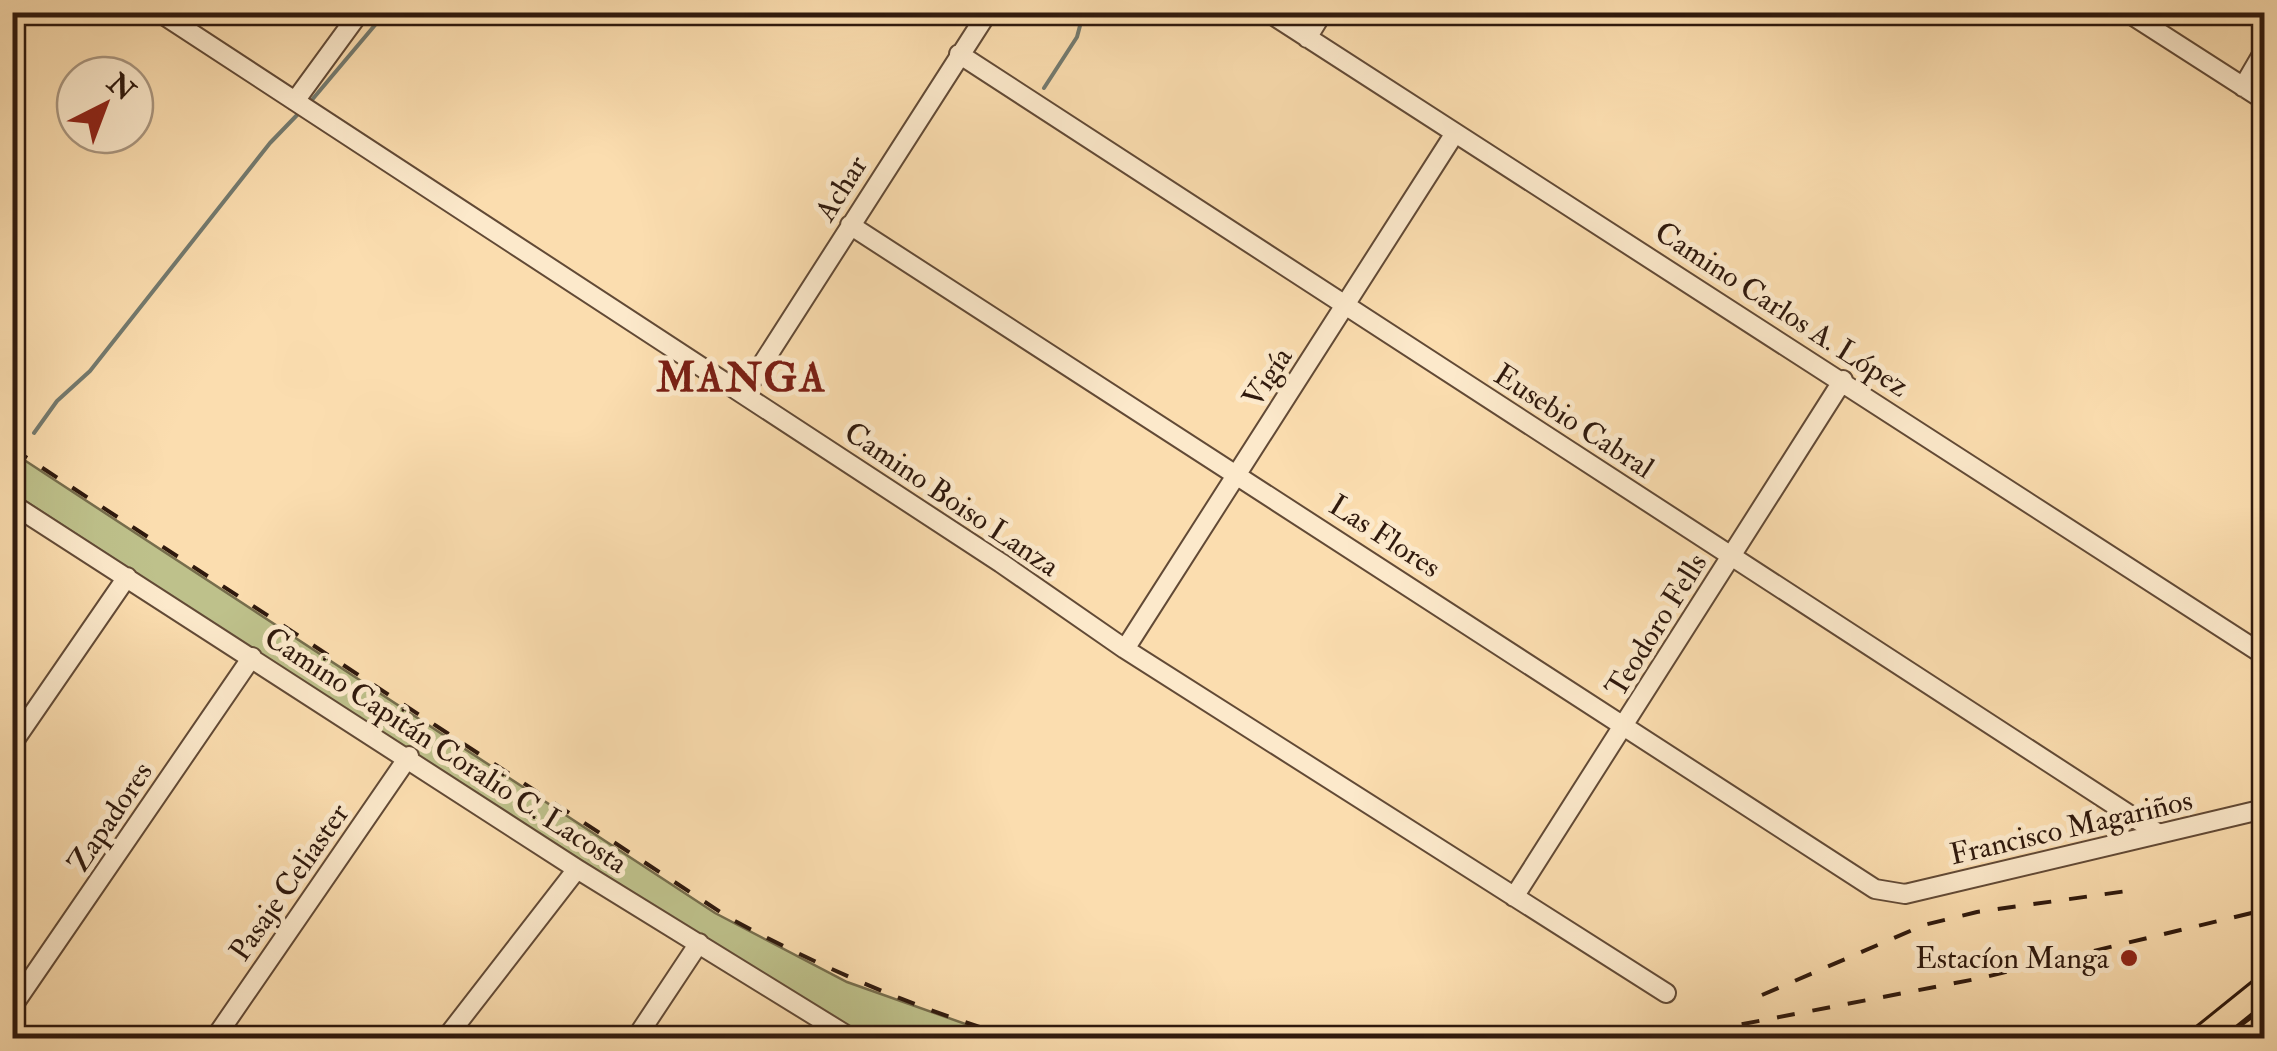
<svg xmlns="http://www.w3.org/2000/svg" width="2277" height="1051" font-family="'IM FELL Double Pica',serif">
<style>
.green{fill:#bec18b;stroke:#766d4c;stroke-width:2.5}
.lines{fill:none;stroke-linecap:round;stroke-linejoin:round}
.stream{stroke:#737a6f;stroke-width:4}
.minor-casing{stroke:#624a36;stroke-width:22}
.major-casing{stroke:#2f190d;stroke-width:28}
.minor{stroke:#fce9cb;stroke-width:18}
.major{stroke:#fbddaf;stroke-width:22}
.rail{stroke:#2f190d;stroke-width:4;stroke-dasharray:18 18;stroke-linecap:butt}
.poi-dot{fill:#8f2418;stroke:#fce9cb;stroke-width:4}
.labels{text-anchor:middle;stroke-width:10;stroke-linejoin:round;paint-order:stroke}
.street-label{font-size:30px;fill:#2f190d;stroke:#fce9cb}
.poi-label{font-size:30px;fill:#2f190d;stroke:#fce9cb;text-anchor:end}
.district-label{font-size:40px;font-weight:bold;letter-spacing:2.5px;fill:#7a1f14;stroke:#fce9cb}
</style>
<rect width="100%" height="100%" fill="#fbddaf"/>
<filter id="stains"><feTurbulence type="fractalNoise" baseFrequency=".002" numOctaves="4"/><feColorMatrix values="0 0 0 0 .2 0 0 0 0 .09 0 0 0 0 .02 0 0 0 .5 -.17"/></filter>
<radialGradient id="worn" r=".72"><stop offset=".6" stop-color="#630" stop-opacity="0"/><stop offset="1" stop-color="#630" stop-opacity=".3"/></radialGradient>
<path class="green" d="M 12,452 L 715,913 L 847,982 L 1005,1038 L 864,1038 L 443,774 L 13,493 Z"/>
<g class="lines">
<path class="stream" d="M 1044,88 L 1077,37 L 1081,22 L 1075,12
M 311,101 L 386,12
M 34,433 L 57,401 L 90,371 L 270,143 L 300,112"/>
<g class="minor-casing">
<path id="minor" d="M 159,12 L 1001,563 L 1125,649 L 1666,993
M 1268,12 L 2264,655
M 2127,12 L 2264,100
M 1307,38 L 1323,12
M 959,54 L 2159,834
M 2243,87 L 2264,51
M 295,101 L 360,12
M 850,225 L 1875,889 L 1905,894 L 2264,809
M 743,394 L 988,12
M 12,504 L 577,869 L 851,1038
M 1125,649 L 1455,133
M 12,744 L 127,577
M 1514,897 L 1843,380
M 12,1007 L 252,657
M 169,1038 L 181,1038
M 215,1038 L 409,756
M 446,1038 L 577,869
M 636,1038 L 699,943"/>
</g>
<g class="major-casing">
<path id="major" d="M 2202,1038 L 2264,988
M 2245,1038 L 2264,1024"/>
</g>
<use href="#minor" class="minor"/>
<use href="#major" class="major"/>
<path class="rail" d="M 12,448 L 731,919 C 823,968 915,1009 1016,1038
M 1762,995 L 1924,925 L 1977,912 L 2127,891
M 1671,1038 L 1981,978 L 2264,910"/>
</g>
<circle class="poi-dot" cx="2129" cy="958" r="10"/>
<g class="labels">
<g class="street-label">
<text transform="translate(841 188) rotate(-58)" y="10">Achar</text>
<text transform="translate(1782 309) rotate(33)" y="10">Camino Carlos A. López</text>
<text transform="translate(1267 377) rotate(-57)" y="10">Vigía</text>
<text transform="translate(1574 421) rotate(33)" y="10">Eusebio Cabral</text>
<text transform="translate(952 499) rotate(34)" y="10">Camino Boiso Lanza</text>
<text transform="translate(1385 536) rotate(33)" y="10">Las Flores</text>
<text transform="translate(1656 625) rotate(-58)" y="10">Teodoro Fells</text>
<text transform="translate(446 750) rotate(33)" y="10">Camino Capitán Coralio C. Lacosta</text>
<text transform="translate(110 817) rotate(-56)" y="10">Zapadores</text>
<text transform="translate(2071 827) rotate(-13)" y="10">Francisco Magariños</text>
<text transform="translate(289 882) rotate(-55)" y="10">Pasaje Celiaster</text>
</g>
<g class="poi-label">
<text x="2109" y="968">Estacíon Manga</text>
</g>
<g class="district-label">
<text x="742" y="391">MANGA</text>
</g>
</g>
<rect width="2277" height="1051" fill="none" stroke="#fbddaf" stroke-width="50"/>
<rect x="15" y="15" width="2247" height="1021" fill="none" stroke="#2f190d" stroke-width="5"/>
<rect x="25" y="25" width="2227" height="1001" fill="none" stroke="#2f190d" stroke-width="2.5"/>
<g transform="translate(105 105) rotate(42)"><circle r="48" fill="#fce9cb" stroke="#aa967f" stroke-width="2.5"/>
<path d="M0-8L18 38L0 25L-18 38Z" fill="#8f2418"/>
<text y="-15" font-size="28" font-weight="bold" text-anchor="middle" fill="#2f190d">N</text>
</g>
<rect width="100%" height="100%" filter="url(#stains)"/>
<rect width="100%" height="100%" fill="url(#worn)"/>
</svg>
